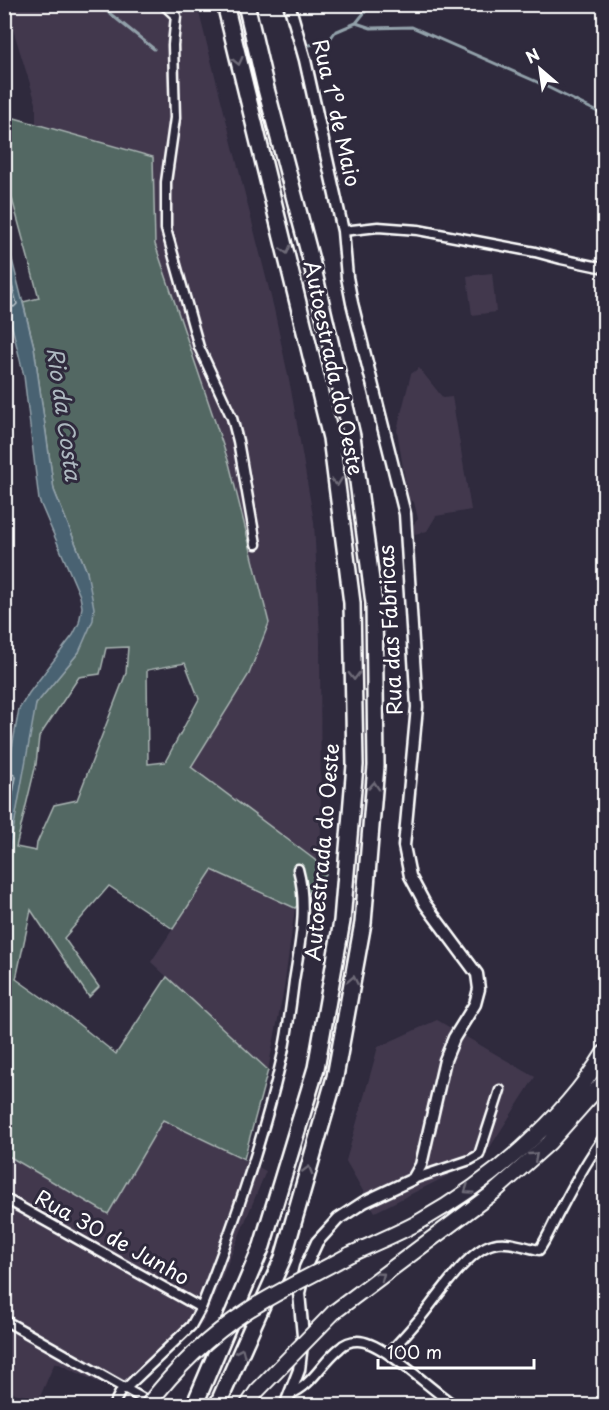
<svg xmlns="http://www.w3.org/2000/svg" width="609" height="1410" font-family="'Playpen Sans',sans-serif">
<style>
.built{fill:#42394e}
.green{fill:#536864;stroke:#a9b4b2;stroke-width:1.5;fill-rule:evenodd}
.water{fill:#496272;stroke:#92a1aa;stroke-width:1.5}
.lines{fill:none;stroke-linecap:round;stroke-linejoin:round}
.shore{stroke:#b6c0c7;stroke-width:1.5}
.stream{stroke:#92a1aa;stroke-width:3}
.minor-casing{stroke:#fff;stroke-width:13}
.tertiary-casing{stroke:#fff;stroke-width:15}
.trunk-casing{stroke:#fff;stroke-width:18}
.motorway-casing{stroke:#fff;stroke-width:20}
.minor{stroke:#2f2a3d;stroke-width:8}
.tertiary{stroke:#2f2a3d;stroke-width:10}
.trunk{stroke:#2f2a3d;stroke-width:14}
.motorway{stroke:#2f2a3d;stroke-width:15}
.trunk-bridge-casing{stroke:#fff;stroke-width:18;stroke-linecap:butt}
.trunk-bridge{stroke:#2f2a3d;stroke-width:14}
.oneway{stroke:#6d6a77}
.labels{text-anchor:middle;stroke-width:6;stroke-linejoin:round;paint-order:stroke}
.street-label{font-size:21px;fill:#fff;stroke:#2f2a3d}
.water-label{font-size:22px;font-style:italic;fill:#adb8c0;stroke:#2f2a3d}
</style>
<rect width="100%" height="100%" fill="#2f2a3d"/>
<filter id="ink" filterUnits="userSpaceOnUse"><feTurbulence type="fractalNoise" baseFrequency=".0167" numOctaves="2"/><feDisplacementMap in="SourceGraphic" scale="12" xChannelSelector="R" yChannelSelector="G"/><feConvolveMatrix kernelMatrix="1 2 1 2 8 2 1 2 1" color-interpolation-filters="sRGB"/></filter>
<g filter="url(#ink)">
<path class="built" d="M 5,5 L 197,5 L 274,309 L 291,390 L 314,522 L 320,640 L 321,855 L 315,860 L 191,767 L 249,674 L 269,623 L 229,463 L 155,244 L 153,157 L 36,123 L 36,103 L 12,26 L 5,27 Z
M 492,273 L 496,312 L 472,315 L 467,276 Z
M 419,368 L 443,398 L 452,397 L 471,510 L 436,516 L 427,531 L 415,534 L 413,525 L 418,519 L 414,502 L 408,499 L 397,430 L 411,374 Z
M 212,870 L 295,908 L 284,988 L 268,1070 L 151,962 Z
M 437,1020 L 535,1077 L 483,1158 L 375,1212 L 346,1161 L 378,1047 Z
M 163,1119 L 266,1171 L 203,1323 L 112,1389 L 55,1362 L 39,1399 L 5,1391 L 5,1154 L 107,1213 Z"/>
<path class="green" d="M 4,115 L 153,157 L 155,244 L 229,463 L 269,623 L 249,674 L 191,767 L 315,860 L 326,874 L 295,908 L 212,870 L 173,929 L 109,886 L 64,938 L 99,987 L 89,997 L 31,910 L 16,979 L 67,1015 L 116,1054 L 167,977 L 268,1070 L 244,1159 L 163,1120 L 108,1214 L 5,1154 L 5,875 L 33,714 L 36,704 L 79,652 L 87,572 L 54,490 L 34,347 L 23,302 L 39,298 L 5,173 ZM 128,647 L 126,673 L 77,800 L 54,805 L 37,843 L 36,851 L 16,847 L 36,764 L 39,737 L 79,677 L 100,674 L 106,648 ZM 185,663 L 199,699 L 165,762 L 148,764 L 147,670 Z"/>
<path class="water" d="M 5,232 L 34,347 L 54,490 L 87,572 L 94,608 L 93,620 L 79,652 L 36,704 L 5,875 L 5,786 L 19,709 L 29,693 L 73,635 L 79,623 L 82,607 L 80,596 L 39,500 L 24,376 L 5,298 Z"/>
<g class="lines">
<path class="shore" d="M 4,256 L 17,304 L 14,307 L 4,303
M 4,776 L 13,774 L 16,777 L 4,841"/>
<path class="stream" d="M 98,4 L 154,49
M 356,23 L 371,28 L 412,27 L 535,81 L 604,115
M 310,45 L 330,39 L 335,32 L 356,23 L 369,7 L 376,4"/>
<g class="minor-casing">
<path id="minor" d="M 163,4 L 176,16 L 173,45 L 175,118 L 166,182 L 166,229 L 199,347 L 232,418 L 238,441 L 256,544
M 343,231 L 378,227 L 418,230 L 535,252 L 561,259 L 604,268
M 413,1179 L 470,1160 L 479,1155 L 500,1090
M 4,1198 L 201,1308
M 4,1320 L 156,1406
M 388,1354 C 400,1341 413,1327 425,1312 C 440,1293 469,1250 493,1244 C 507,1240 524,1247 539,1250 C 548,1237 553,1223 561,1209 C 574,1184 587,1160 604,1137
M 125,1389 L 191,1326 L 201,1308 C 234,1225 263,1141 283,1053 C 288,1030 291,1005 294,981 C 300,944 308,906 298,869
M 290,1394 C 312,1386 322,1362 340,1348 C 344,1344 351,1341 357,1341 C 382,1340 431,1391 456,1406
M 113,1406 L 123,1387"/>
</g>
<g class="tertiary-casing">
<path id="tertiary" d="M 285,1406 L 299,1370 L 303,1336 L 299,1293 L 305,1268 L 317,1242 L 338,1219 L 364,1202 L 413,1179 L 421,1165 L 445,1060 L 454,1038 L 475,1004 L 479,989 L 477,974 L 425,904 L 410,876 L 404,846 L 417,707 L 405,514 L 352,303 L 347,277 L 343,231 L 305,60 L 289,4"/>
</g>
<g class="trunk-casing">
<path id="trunk" d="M 349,1255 C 372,1244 397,1234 419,1222 C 489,1182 562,1122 604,1053
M 334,1312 L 494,1192 L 549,1143 L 604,1081"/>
</g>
<g class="motorway-casing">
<path id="motorway" d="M 194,1406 L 262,1246 L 316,1068 L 342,921 L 355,765 L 352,603 L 331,438 L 225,4
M 217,1406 L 283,1258 L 335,1077 L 363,923 L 376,766 L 374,603 L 352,436 L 311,260 L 265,85 L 246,4"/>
</g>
<use href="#minor" class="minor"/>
<use href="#tertiary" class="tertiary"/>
<use href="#trunk" class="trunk"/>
<use href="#motorway" class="motorway"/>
<g class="trunk-bridge-casing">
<path id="trunk-bridge" d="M 147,1406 C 175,1369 209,1336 247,1311 C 279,1290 315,1274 349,1255
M 247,1406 L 257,1391 L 334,1312"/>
</g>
<use href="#trunk-bridge" class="trunk-bridge"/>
</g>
<defs><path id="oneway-chevron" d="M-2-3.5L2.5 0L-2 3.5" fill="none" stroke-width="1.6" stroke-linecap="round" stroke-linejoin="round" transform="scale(1.5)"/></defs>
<g class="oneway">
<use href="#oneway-chevron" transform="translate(238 61) rotate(77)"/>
<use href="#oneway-chevron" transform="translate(286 250) rotate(75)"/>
<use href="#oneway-chevron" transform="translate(337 482) rotate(83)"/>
<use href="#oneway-chevron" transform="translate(354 676) rotate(89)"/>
<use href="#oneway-chevron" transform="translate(374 786) rotate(-86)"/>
<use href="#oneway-chevron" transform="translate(353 980) rotate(-79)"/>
<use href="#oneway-chevron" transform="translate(534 1156) rotate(-41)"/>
<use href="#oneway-chevron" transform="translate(308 1170) rotate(-74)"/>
<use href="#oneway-chevron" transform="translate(468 1190) rotate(146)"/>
<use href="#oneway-chevron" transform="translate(381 1276) rotate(-37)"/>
<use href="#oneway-chevron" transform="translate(241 1352) rotate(-66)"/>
</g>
</g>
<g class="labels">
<g class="street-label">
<text transform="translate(336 113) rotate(77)" y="7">Rua 1º de Maio</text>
<text transform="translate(333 368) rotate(78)" y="7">Autoestrada do Oeste</text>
<text transform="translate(391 630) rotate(-93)" y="7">Rua das Fábricas</text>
<text transform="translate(323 852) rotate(-85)" y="7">Autoestrada do Oeste</text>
<text transform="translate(112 1238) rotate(29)" y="7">Rua 30 de Junho</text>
</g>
<g class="water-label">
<text transform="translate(64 414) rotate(82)" y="8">Rio da Costa</text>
</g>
</g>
<rect width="609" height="1410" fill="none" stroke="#2f2a3d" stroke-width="24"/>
<rect x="12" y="12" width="585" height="1386" fill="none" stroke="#fff" stroke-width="2" filter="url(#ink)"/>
<g transform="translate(540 69) rotate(331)" stroke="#2f2a3d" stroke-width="4.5" paint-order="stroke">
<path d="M0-4.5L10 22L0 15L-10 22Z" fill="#ffffff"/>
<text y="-9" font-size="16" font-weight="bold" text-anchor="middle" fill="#ffffff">N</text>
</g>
<path d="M378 1359v9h156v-9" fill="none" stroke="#ffffff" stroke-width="3"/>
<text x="387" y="1359" font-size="18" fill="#ffffff" stroke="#2f2a3d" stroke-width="4.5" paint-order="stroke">100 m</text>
</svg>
